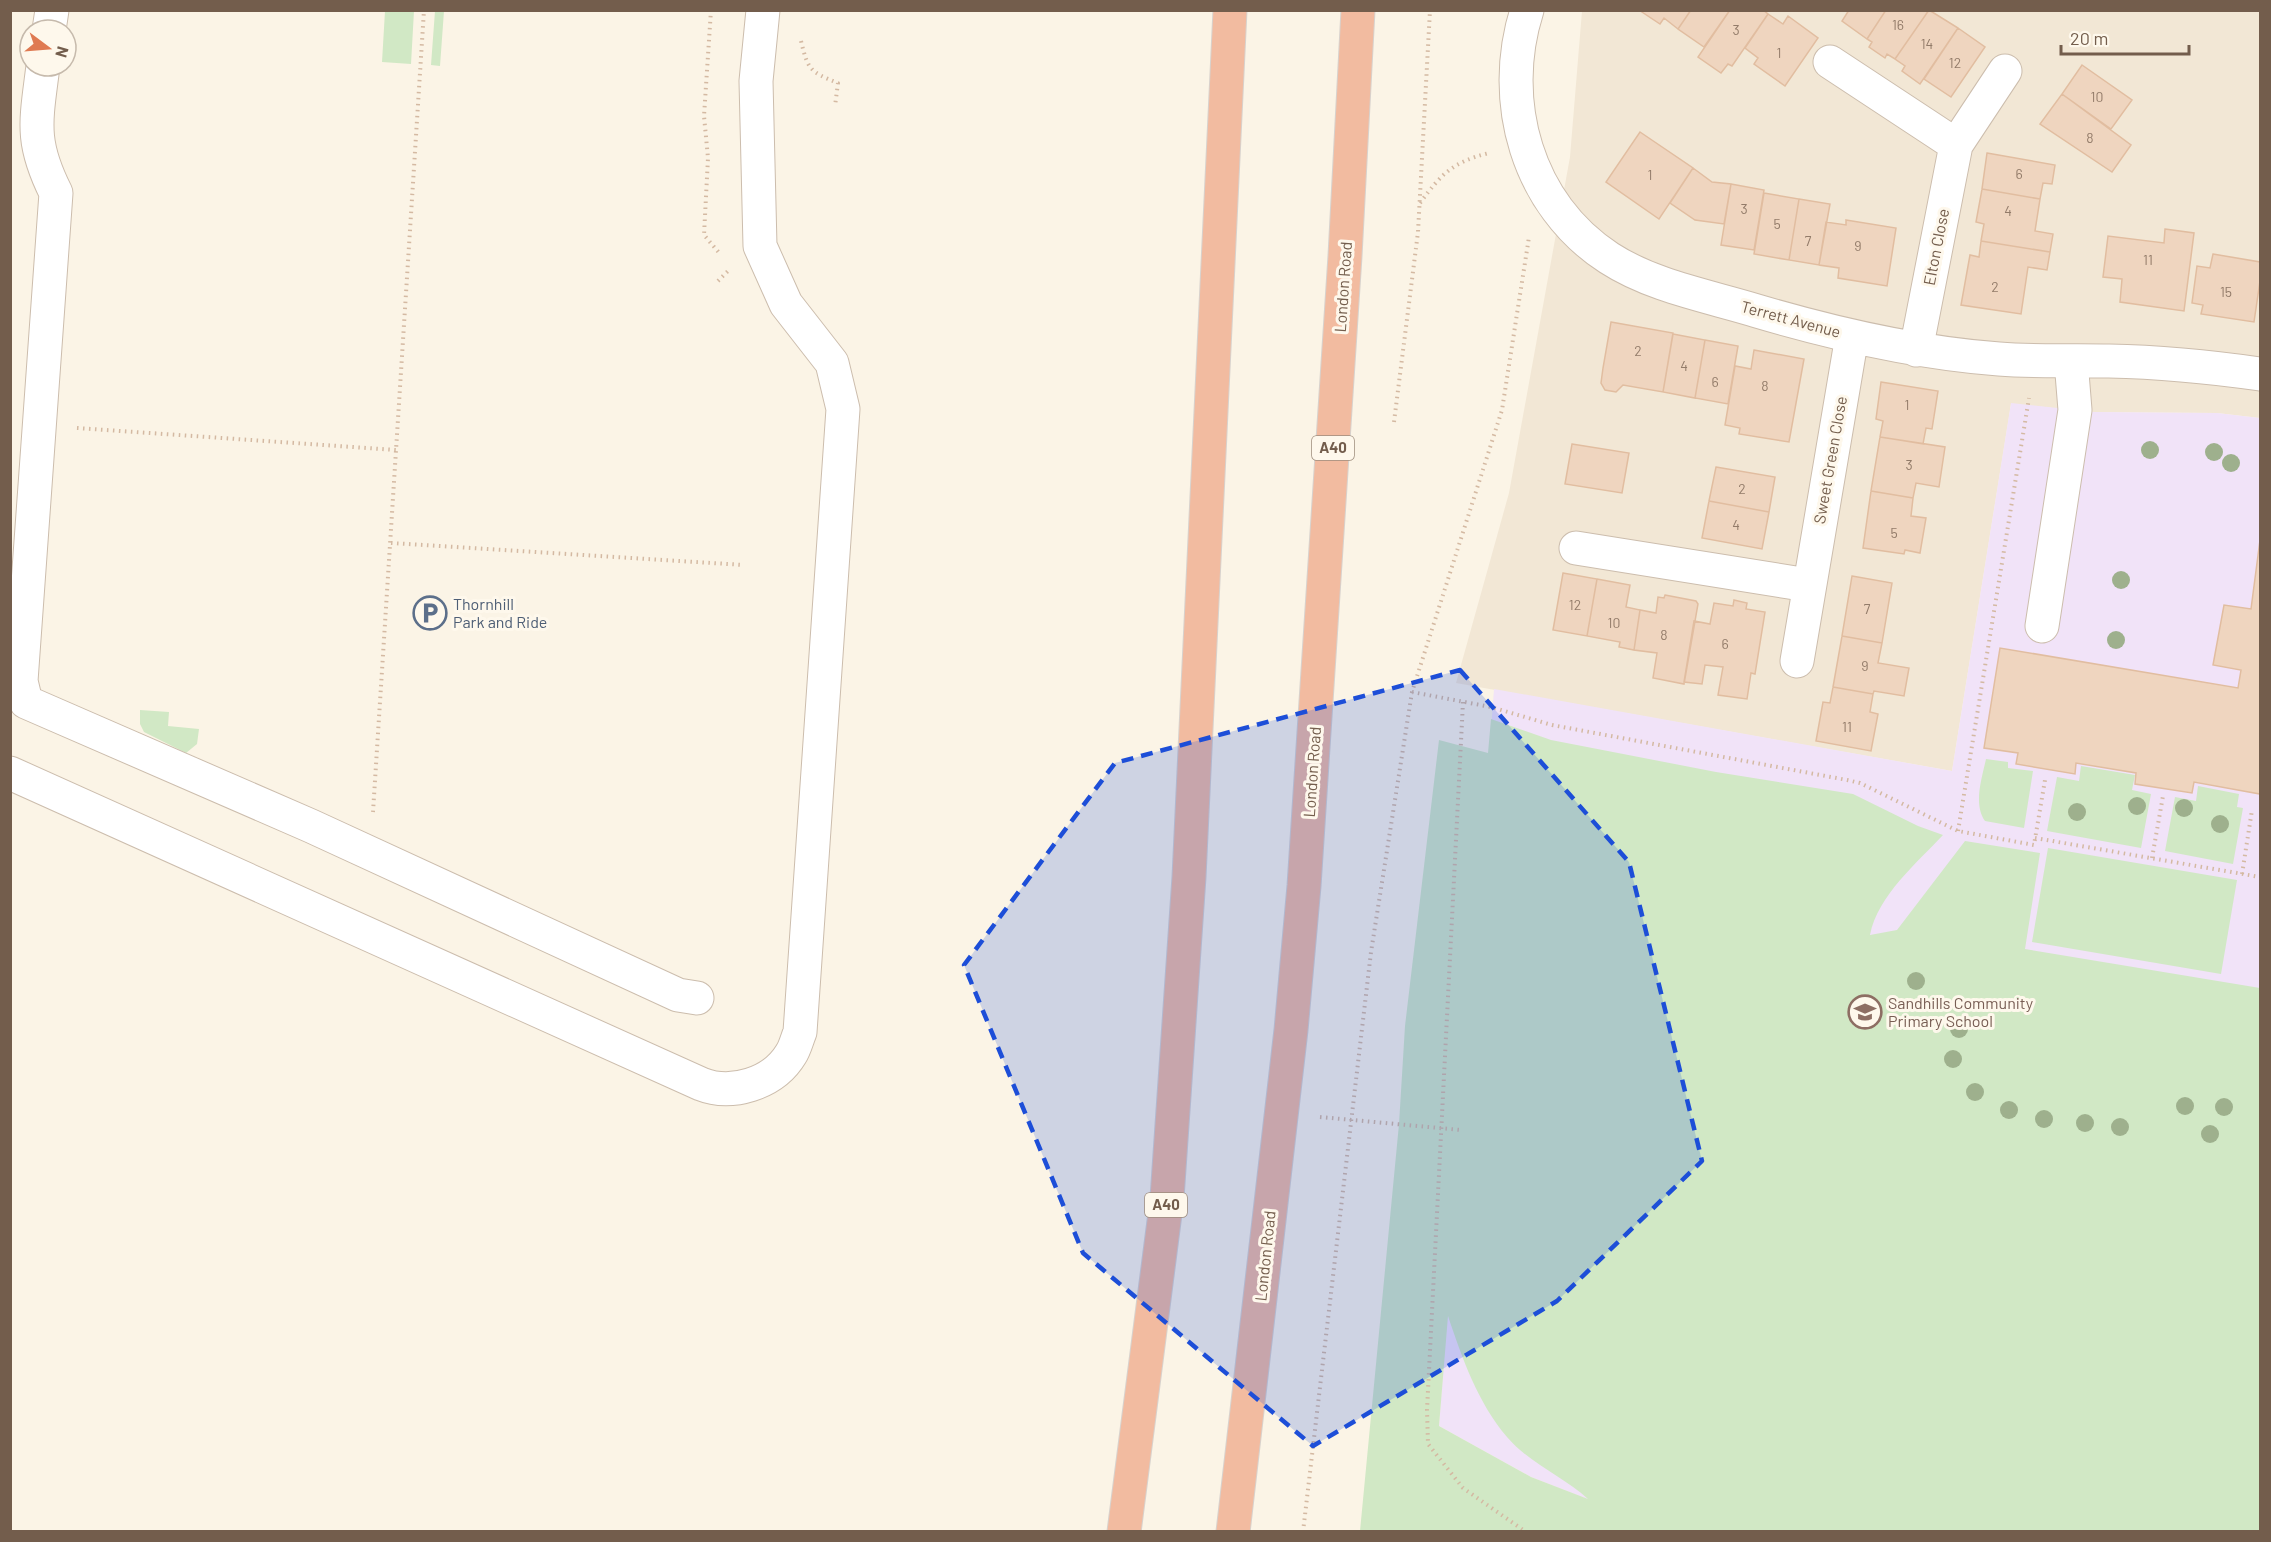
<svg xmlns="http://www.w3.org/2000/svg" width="2271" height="1542" font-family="Barlow,sans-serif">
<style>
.residential{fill:#f2e7d5}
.education{fill:#f1e3f8}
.green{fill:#d1e8c5;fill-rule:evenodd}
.building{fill:#efd5bf;stroke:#e1bda0;stroke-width:1.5}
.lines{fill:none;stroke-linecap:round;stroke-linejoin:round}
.minor-casing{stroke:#ccbdad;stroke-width:35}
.highway-casing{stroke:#d8d2cd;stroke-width:35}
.path{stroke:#d4b9a2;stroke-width:4;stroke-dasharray:1.5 4.5;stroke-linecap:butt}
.minor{stroke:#fff;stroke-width:33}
.highway{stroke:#f2bba0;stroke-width:33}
.tree{fill:#9eb08d}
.marked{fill:#1d4ed8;fill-opacity:0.2;stroke:#1d4ed8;stroke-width:4.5;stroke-dasharray:12 8;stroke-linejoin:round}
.labels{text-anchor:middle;stroke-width:6;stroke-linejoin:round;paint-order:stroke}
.number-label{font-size:14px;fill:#927b69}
.shield{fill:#fef8ec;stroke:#9d8c7c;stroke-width:1.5}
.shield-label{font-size:15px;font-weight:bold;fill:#735d4c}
.street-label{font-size:16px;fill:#735d4c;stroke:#fef8ec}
.service-label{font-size:16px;fill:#4e5e75;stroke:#fef8ec;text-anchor:start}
.education-label{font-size:16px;fill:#785e54;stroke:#fef8ec;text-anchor:start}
</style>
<rect width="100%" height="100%" fill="#fbf4e6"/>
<path class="residential" d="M 1582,11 L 2260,11 L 2260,418 L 2217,413 L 2094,412 L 2011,404 L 1952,771 L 1456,683 L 1509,493 L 1570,157 Z"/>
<path class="education" d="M 2011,403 L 2094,412 L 2217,413 L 2260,418 L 2260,1531 L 1669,1531 L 1531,1477 L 1439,1426 L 1494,689 L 1952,771 Z"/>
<path class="green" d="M 385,11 L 414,11 L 411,64 L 382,62 Z
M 435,11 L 444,11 L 440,66 L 431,65 Z
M 140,710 L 169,712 L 168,726 L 199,729 L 197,744 L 186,753 L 144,732 L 140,724 Z
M 1491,719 L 1551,740 L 1716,772 L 1853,794 L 1918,826 L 1943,835 C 1917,863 1878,895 1870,935 L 1897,930 L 1965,841 L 2040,853 L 2025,949 L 2260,988 L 2260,1531 L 1360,1531 L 1399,1124 L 1405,1026 L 1439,740 L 1488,753 ZM 1448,1316 C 1462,1358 1478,1403 1507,1437 C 1529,1463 1564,1477 1588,1499 L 1531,1477 L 1439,1426 Z
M 1986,759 L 2008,762 L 2008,768 L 2033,771 L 2024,828 L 1985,821 C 1973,804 1982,778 1986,759 Z
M 2081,766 L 2135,775 L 2132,790 L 2151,794 L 2141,848 L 2047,831 L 2057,777 L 2079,781 Z
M 2198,786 L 2239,794 L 2237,807 L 2243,808 L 2233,864 L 2165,851 L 2175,797 L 2196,801 Z
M 2048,848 L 2237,880 L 2221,974 L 2032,942 Z"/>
<path class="building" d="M 1639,10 L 1691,10 L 1678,29 L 1664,18 L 1660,24 Z
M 1691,10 L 1730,10 L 1704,47 L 1678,29 Z
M 1730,10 L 1763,10 L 1768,14 L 1732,66 L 1728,64 L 1721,73 L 1698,57 Z
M 1849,10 L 1886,10 L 1867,39 L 1842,21 Z
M 1886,10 L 1929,10 L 1895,59 L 1887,54 L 1885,58 L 1869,47 L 1872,42 L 1867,39 Z
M 1929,10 L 1958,28 L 1920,84 L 1902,71 L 1905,66 L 1895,59 Z
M 1768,14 L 1783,24 L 1788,16 L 1818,38 L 1785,86 L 1754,64 L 1758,58 L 1745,48 Z
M 1958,28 L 1985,47 L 1951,97 L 1924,79 Z
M 2082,65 L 2132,100 L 2111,129 L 2062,94 Z
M 2062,94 L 2131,145 L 2112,172 L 2040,124 Z
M 1640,132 L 1693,168 L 1659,219 L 1606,182 Z
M 1987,153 L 2055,165 L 2052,184 L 2043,183 L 2040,199 L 1982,189 Z
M 1693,168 L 1712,182 L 1731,184 L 1724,224 L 1695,220 L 1670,203 Z
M 1731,184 L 1764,190 L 1754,250 L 1721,245 Z
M 1982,189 L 2040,199 L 2035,231 L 2053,234 L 2050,252 L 1981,241 L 1984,224 L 1976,222 Z
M 1764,193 L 1799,199 L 1789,260 L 1754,254 Z
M 1799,199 L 1830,204 L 1819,265 L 1789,260 Z
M 1846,220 L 1896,228 L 1887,286 L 1838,278 L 1839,268 L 1819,265 L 1826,222 L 1846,225 Z
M 2165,229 L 2194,233 L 2184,311 L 2120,302 L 2122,279 L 2103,277 L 2108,236 L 2164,243 Z
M 1981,241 L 2050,252 L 2047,270 L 2028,267 L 2021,314 L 1961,305 L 1970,255 L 1979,257 Z
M 2213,254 L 2260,262 L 2260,281 L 2254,322 L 2201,314 L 2203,305 L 2192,303 L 2197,266 L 2210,268 Z
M 1611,322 L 1673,333 L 1663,392 L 1623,385 L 1616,392 L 1605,390 L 1601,383 L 1603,368 Z
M 1673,334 L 1705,340 L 1695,398 L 1663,392 Z
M 1705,340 L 1738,346 L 1728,404 L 1695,398 Z
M 1754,350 L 1804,359 L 1789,442 L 1739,434 L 1740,428 L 1725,425 L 1735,366 L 1751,369 Z
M 1881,382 L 1938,391 L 1932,429 L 1926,428 L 1923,444 L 1880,437 L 1883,421 L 1876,419 Z
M 1880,437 L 1945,447 L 1939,487 L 1916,483 L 1913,498 L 1871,491 Z
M 1572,444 L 1629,453 L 1622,493 L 1565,484 Z
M 1716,467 L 1775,477 L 1769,512 L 1709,501 Z
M 1871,491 L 1913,498 L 1911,516 L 1926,518 L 1920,553 L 1905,550 L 1904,554 L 1863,548 Z
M 1709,501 L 1769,512 L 1762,549 L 1702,538 Z
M 2260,540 L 2260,794 L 2194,782 L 2192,793 L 2135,784 L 2136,773 L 2076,763 L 2075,774 L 2016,764 L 2018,753 L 1984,748 L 2000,648 L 2238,688 L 2241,670 L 2213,665 L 2224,605 L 2251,609 Z
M 1563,573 L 1597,579 L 1587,636 L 1553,630 Z
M 1852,576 L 1892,583 L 1882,643 L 1842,636 Z
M 1597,579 L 1630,585 L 1626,607 L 1640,610 L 1634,650 L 1619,647 L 1620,642 L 1587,636 Z
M 1665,595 L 1696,601 L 1698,604 L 1684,684 L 1653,678 L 1657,653 L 1634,650 L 1640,610 L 1656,613 L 1658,597 L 1664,598 Z
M 1734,600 L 1747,603 L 1746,609 L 1765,612 L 1755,674 L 1751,673 L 1747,699 L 1718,695 L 1723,667 L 1705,665 L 1702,684 L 1684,682 L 1694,621 L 1710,624 L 1714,603 L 1733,606 Z
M 1842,636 L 1882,643 L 1878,663 L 1909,668 L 1904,696 L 1874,691 L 1873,694 L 1833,687 Z
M 1833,687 L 1873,694 L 1870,712 L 1878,714 L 1871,751 L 1816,741 L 1823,702 L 1830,703 Z"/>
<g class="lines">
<g class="minor-casing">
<path id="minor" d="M 1527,10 C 1498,101 1527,205 1609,258 C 1652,286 1708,296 1757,311 C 1835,334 1917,353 1999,359 C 2036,362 2072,360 2109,361 C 2159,362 2211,367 2260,374
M 49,30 L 52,10
M 1830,62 L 1956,145 L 1916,350
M 43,66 C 36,122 30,141 56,193 L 21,681 L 26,702 L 311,826 L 678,995 L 697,998
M 1956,145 L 2005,71
M 1576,548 L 1808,585
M 2042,626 L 2075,410 L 2071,361
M 1797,661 L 1852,336
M 10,773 L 701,1084 C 731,1096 773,1084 791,1054 C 795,1048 797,1039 800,1032 L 843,409 L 832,363 L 786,304 L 760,246 L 756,81 L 763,10"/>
</g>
<g class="highway-casing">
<path id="highway" d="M 1124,1532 L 1167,1198 L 1189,877 L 1230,10
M 1233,1532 L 1291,1030 L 1304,886 L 1345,256 L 1358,10"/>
</g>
<path class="path" d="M 711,10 L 704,116 L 708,158 L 704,235 L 721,255
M 801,41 C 808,70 810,72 838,83 L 835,106
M 1420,203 C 1442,173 1453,162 1489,153
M 718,281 L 729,270
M 1394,422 L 1418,232 L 1430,10
M 77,428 L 396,450
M 391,543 L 744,565
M 1412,692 L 1491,707 L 1552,725 L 1847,780 L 1860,783 L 1958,831 L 2034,845 L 2045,780
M 1463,702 L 1427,1410 L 1428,1444 L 1463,1488 L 1526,1532
M 373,812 L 424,10
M 1958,831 L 2029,398
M 2035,838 L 2260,877
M 2152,858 L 2163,796
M 2242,874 L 2252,810
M 1320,1117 L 1461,1130
M 1303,1532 L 1371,952 L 1412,692 L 1502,410 L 1529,237"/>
<use href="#minor" class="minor"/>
<use href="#highway" class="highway"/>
</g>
<g class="tree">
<circle cx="2150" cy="450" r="9"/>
<circle cx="2214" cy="452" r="9"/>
<circle cx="2231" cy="463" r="9"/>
<circle cx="2121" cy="580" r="9"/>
<circle cx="2116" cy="640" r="9"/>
<circle cx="2137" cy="806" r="9"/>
<circle cx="2184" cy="808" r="9"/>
<circle cx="2077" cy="812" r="9"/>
<circle cx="2220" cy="824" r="9"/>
<circle cx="1916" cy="981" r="9"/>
<circle cx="1959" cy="1029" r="9"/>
<circle cx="1953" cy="1059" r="9"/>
<circle cx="1975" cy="1092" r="9"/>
<circle cx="2185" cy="1106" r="9"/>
<circle cx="2224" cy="1107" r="9"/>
<circle cx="2009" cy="1110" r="9"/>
<circle cx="2044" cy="1119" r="9"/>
<circle cx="2085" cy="1123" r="9"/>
<circle cx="2120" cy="1127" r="9"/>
<circle cx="2210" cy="1134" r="9"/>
</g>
<path class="marked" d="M 1460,670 L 1629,862 L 1702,1161 L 1557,1301 L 1313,1446 L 1083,1253 L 964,965 L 1115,763 Z"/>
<defs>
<g id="parking-ring" transform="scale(1.725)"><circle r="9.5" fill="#fef8ec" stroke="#5c6f8a" stroke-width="1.5"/><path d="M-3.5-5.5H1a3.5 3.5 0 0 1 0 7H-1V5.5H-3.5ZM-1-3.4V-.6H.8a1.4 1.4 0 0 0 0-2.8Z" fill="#5c6f8a"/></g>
<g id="school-ring" transform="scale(1.725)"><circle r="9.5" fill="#fef8ec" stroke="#8d6e63" stroke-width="1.5"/><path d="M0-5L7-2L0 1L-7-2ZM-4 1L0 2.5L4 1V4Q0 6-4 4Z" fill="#8d6e63"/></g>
</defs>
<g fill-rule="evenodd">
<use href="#parking-ring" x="430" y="613"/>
<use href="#school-ring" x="1865" y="1012"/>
</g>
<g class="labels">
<g class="number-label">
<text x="1898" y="30">16</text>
<text x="1736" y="35">3</text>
<text x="1927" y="49">14</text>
<text x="1779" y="58">1</text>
<text x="1955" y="68">12</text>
<text x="2097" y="102">10</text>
<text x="2090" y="143">8</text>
<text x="2019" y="179">6</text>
<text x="1650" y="180">1</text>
<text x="1744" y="214">3</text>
<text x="2008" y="216">4</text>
<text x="1777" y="229">5</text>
<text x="1808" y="246">7</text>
<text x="1858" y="251">9</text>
<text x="2148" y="265">11</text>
<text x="1995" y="292">2</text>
<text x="2226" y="297">15</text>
<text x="1638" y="356">2</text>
<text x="1684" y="371">4</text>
<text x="1715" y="387">6</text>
<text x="1765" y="391">8</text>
<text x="1907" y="410">1</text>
<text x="1909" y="470">3</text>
<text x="1742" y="494">2</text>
<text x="1736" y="530">4</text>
<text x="1894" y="538">5</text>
<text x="1575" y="610">12</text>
<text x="1867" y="614">7</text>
<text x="1614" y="628">10</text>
<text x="1664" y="640">8</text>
<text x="1725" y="649">6</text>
<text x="1865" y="671">9</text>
<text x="1847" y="732">11</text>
</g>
<g class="shield">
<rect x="1312" y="436" width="42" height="24" rx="4.5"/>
<rect x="1145" y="1193" width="42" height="24" rx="4.5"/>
</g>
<g class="shield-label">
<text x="1333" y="453">A40</text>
<text x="1166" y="1210">A40</text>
</g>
<g class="street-label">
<text transform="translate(1936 247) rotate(-79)" y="6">Elton Close</text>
<text transform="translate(1343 287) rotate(-86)" y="6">London Road</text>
<text transform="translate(1791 319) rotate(15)" y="6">Terrett Avenue</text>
<text transform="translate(1830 460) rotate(-80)" y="6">Sweet Green Close</text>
<text transform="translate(1312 772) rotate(-86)" y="6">London Road</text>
<text transform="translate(1265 1256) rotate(-84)" y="6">London Road</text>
</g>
<g class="service-label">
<text x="453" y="610">Thornhill<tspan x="453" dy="18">Park and Ride</tspan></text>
</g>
<g class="education-label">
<text x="1888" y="1009">Sandhills Community<tspan x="1888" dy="18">Primary School</tspan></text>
</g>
</g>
<rect width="2271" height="1542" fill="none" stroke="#735d4c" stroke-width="24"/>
<g transform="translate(48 48) rotate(106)"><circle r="28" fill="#fef8ec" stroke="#c6baac" stroke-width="1.5"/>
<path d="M0-4.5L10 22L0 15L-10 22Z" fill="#df7a52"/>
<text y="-9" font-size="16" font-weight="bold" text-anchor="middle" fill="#735d4c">N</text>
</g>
<path d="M2061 45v9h128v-9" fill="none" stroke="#735d4c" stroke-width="3"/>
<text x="2070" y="45" font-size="18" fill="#735d4c" stroke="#fef8ec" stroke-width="4.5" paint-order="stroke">20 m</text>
</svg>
